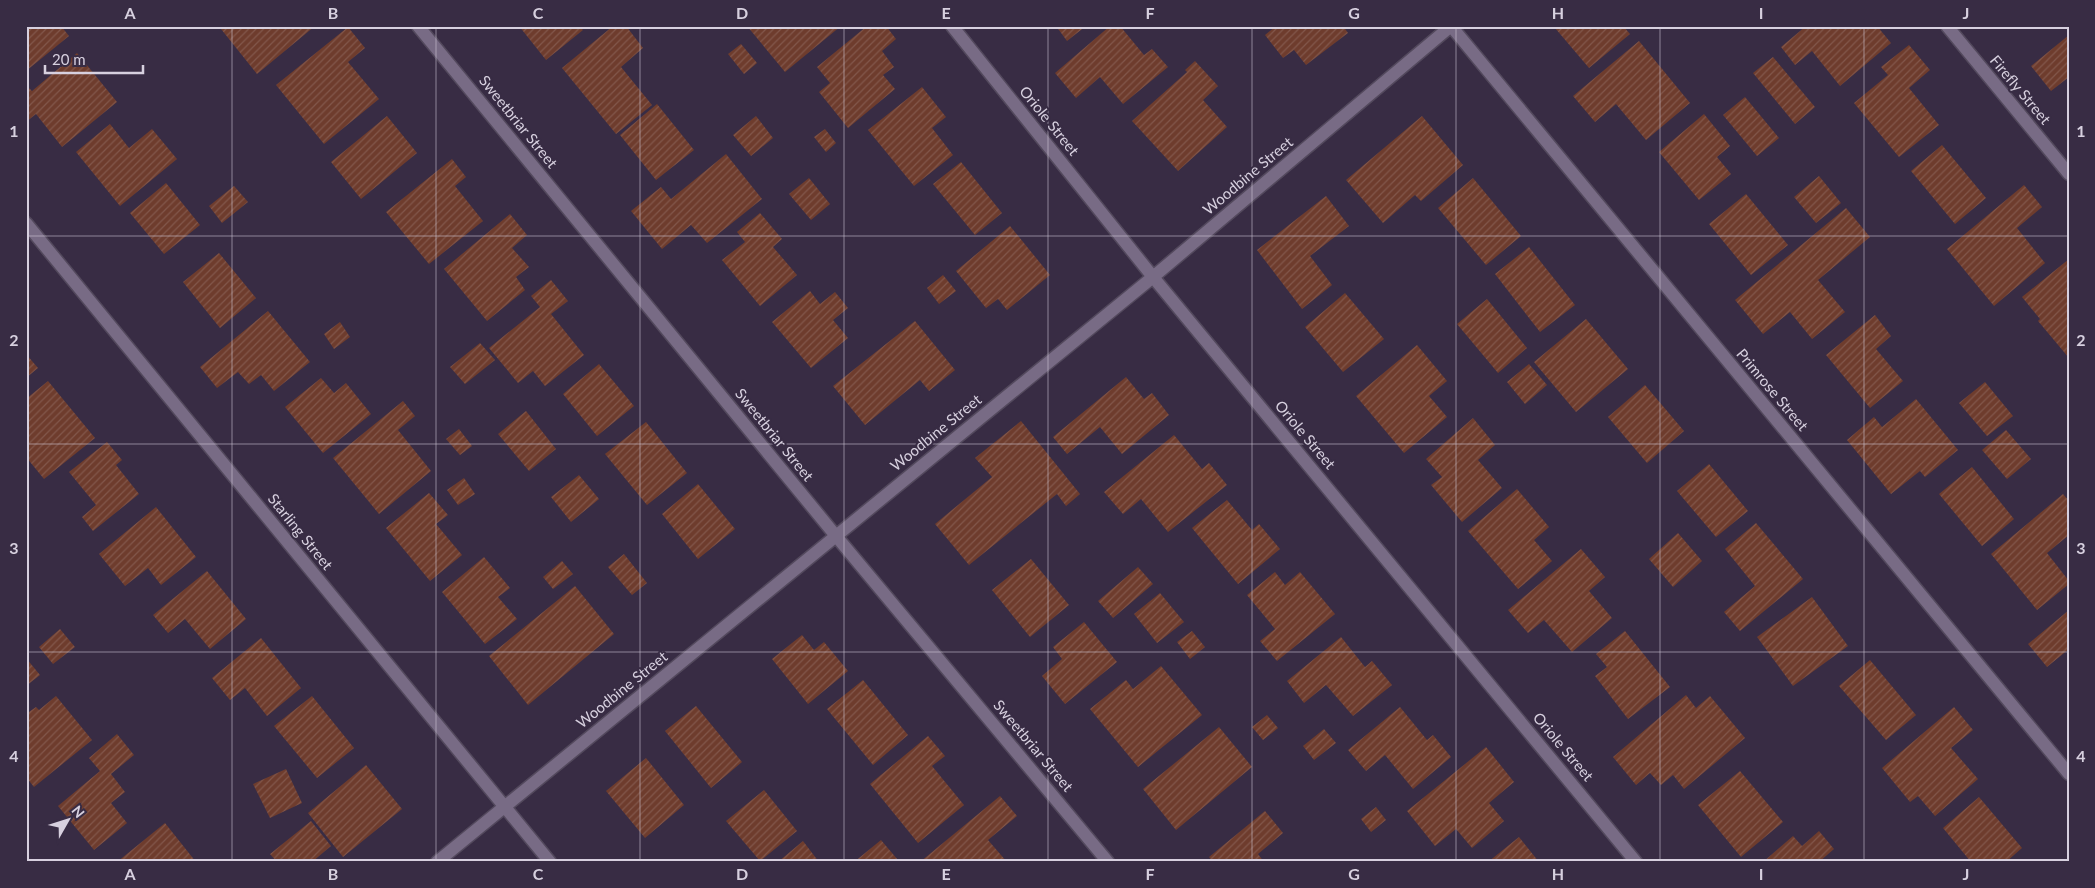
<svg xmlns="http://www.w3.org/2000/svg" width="2095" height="888" font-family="Lato,sans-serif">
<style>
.building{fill:url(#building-hatch)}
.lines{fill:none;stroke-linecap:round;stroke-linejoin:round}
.minor-casing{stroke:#53495d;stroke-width:15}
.minor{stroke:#786b85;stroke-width:12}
.grid{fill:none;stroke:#d7d0df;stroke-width:1;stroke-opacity:0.55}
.labels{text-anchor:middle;stroke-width:4;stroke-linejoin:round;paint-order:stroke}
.street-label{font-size:15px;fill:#d7d0df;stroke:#382c44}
.neatline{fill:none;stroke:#d7d0df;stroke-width:2}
.grid-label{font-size:16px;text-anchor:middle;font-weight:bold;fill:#d7d0df}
</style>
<defs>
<pattern id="building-hatch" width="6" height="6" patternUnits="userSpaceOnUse" patternTransform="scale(1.25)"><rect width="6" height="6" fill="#6e3c2d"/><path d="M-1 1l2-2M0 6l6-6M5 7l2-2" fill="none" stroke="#82574b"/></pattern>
</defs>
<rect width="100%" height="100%" fill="#382c44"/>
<path class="building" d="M 26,26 L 61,26 L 69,36 L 26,71 Z
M 224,26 L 315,26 L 257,74 L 221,29 Z
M 519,26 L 579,26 L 583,30 L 546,60 Z
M 613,26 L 626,26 L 643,48 L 621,67 L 652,105 L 616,134 L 562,68 Z
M 747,26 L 841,26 L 785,72 Z
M 867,26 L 886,26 L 896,39 L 882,51 L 894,67 L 883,75 L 895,89 L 848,128 L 819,92 L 830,83 L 817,67 Z
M 1056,26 L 1086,26 L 1067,41 Z
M 1110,26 L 1120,26 L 1144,55 L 1152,49 L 1168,67 L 1123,104 L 1100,77 L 1076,98 L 1055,73 Z
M 1276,26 L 1343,26 L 1348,33 L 1306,65 L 1294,50 L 1283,58 L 1265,35 Z
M 1558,26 L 1623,26 L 1630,34 L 1589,68 L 1555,28 Z
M 1806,26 L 1877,26 L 1891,43 L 1840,86 L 1812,51 L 1795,65 L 1781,47 Z
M 348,27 L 365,48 L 348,62 L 379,99 L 324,144 L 276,85 Z
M 2069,35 L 2069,77 L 2051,91 L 2031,66 Z
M 1639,41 L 1690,103 L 1646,140 L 1616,104 L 1595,122 L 1573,96 Z
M 741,44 L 757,63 L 744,74 L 728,54 Z
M 1909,45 L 1930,70 L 1909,88 L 1939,125 L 1899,157 L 1854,103 L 1888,75 L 1881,67 Z
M 77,53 L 117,102 L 62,147 L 36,114 L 26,122 L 26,85 L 32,91 Z
M 1773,57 L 1815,107 L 1795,124 L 1753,73 Z
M 1195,61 L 1218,86 L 1203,100 L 1227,127 L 1178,171 L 1132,121 L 1187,72 L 1185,70 Z
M 922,87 L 946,117 L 932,128 L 953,155 L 914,186 L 868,130 Z
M 1745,97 L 1779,138 L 1757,156 L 1723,115 Z
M 657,104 L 694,150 L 656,180 L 620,135 Z
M 1704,114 L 1730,146 L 1717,157 L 1731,174 L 1699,200 L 1659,152 Z
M 387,116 L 417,153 L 361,199 L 331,162 Z
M 756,116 L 773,138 L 751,156 L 733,135 Z
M 1422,116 L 1463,165 L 1421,201 L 1415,195 L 1383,223 L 1346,180 Z
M 110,124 L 129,148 L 152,129 L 177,159 L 120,206 L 76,152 Z
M 825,129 L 836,143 L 826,152 L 814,137 Z
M 1942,145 L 1986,198 L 1955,224 L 1911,171 Z
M 726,154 L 762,199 L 707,243 L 691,225 L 662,249 L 631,211 L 661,187 L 671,199 Z
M 452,159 L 466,177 L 455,186 L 483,221 L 429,264 L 386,212 Z
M 961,162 L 1002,213 L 975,235 L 933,184 Z
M 1819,176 L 1841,203 L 1816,223 L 1794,197 Z
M 809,178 L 830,204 L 811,220 L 789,194 Z
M 1473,178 L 1521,236 L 1486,265 L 1438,208 Z
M 166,183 L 200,225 L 164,254 L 130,213 Z
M 2024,185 L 2042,207 L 2017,228 L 2045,263 L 1994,306 L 1947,249 Z
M 234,186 L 248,202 L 222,223 L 209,206 Z
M 1746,194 L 1788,245 L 1751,275 L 1709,224 Z
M 1326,196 L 1349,226 L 1310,256 L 1332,285 L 1302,309 L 1257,250 Z
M 1846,208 L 1870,237 L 1818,280 L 1845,312 L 1812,339 L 1790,312 L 1763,334 L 1735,300 Z
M 760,213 L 782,239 L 773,247 L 797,275 L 760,306 L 722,260 L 745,242 L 737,232 Z
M 510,214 L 527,235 L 512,248 L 529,267 L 516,277 L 525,290 L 487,321 L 444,269 Z
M 1010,226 L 1050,275 L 1007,310 L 998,299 L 986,308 L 956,271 Z
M 1529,247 L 1575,305 L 1540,332 L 1495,274 Z
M 219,253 L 256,298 L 220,328 L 183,282 Z
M 2069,259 L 2069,358 L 2038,321 L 2040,319 L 2022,297 Z
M 943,275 L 956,291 L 939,304 L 927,288 Z
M 551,280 L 568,301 L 551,314 L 584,355 L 545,386 L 533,371 L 518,383 L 489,348 L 540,307 L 531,296 Z
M 810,291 L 820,304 L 835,292 L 848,308 L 833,320 L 848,338 L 811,368 L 772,322 Z
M 1345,293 L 1384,339 L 1343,372 L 1305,327 Z
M 1487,299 L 1527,348 L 1498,373 L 1457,324 Z
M 268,311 L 310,362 L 274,391 L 261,375 L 249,384 L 238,372 L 217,388 L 200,367 Z
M 1875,315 L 1891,336 L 1876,349 L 1903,381 L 1870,408 L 1826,355 Z
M 1586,319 L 1628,369 L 1576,412 L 1534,362 Z
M 915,321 L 955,370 L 929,391 L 920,380 L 865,425 L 833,386 Z
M 340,322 L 350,337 L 334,349 L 324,334 Z
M 480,343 L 495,360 L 465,384 L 450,367 Z
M 1417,345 L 1447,381 L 1429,396 L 1447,417 L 1404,453 L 1356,396 Z
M 26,354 L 38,368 L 26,378 Z
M 599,364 L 634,406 L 597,436 L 563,394 Z
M 1529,364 L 1547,385 L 1525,404 L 1507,382 Z
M 1126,377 L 1144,399 L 1152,393 L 1169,415 L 1122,454 L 1100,427 L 1067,454 L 1053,437 Z
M 321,378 L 334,393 L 346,383 L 371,414 L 323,453 L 285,407 Z
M 48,381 L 95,438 L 44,479 L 26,457 L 26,399 Z
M 1985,382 L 2013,416 L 1987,436 L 1959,403 Z
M 1645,385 L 1684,431 L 1647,463 L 1608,417 Z
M 1916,399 L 1958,450 L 1925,477 L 1920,471 L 1891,494 L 1847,440 L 1874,417 L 1882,427 Z
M 403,401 L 415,416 L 398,430 L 431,471 L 379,514 L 333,458 Z
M 526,411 L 556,449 L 529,471 L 498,434 Z
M 1473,418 L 1495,445 L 1478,460 L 1502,488 L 1462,522 L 1431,485 L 1442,477 L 1426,459 Z
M 1021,421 L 1080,494 L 1066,506 L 1057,494 L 969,565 L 935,524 L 992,477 L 975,458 Z
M 646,422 L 687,473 L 647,505 L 605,454 Z
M 459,429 L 472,446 L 460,455 L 446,439 Z
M 2006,430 L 2031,459 L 2007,479 L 1982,450 Z
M 1174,435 L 1202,469 L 1209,463 L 1227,485 L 1168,532 L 1141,499 L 1123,514 L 1104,492 Z
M 107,442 L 122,460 L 116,465 L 139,494 L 93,531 L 82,517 L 96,505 L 69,472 Z
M 1709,464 L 1748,511 L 1716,537 L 1677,491 Z
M 1972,467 L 2014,519 L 1982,546 L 1939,494 Z
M 579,475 L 599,499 L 571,522 L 551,497 Z
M 464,478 L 475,494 L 458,505 L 447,490 Z
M 698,484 L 735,529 L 698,559 L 662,514 Z
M 1517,489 L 1549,527 L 1534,540 L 1552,561 L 1518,589 L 1468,531 Z
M 429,493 L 448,515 L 436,524 L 462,555 L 430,581 L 386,528 Z
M 2063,494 L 2069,501 L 2069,535 L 2047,553 L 2069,581 L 2069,584 L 2037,610 L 1991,554 Z
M 1227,500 L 1252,530 L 1259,524 L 1280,549 L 1238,584 L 1192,528 Z
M 156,507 L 196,557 L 161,585 L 148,568 L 125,586 L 99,554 Z
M 1756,523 L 1803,579 L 1740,631 L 1724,612 L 1755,586 L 1725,549 Z
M 1678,533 L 1702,561 L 1673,587 L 1649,559 Z
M 1581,549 L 1605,577 L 1589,591 L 1612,618 L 1572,652 L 1544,620 L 1528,633 L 1508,610 Z
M 624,554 L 647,583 L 632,595 L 608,567 Z
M 484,557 L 510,588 L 498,597 L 517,619 L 485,644 L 442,592 Z
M 1031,559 L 1069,605 L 1030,637 L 992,590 Z
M 562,561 L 573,574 L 553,589 L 543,577 Z
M 1138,567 L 1153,584 L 1113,618 L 1098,601 Z
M 207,571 L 246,619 L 210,649 L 185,619 L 168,633 L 153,615 Z
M 1275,572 L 1285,585 L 1300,572 L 1335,614 L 1277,661 L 1260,641 L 1275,629 L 1247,595 Z
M 575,586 L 614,634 L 528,705 L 489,656 Z
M 1160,593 L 1184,622 L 1157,643 L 1134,614 Z
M 1812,597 L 1848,646 L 1793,686 L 1757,637 Z
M 2069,610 L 2069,649 L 2047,667 L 2028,644 Z
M 1084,622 L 1117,662 L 1065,704 L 1042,676 L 1062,659 L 1053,647 Z
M 60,629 L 75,647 L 53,664 L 39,647 Z
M 1192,631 L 1205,647 L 1190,659 L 1177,642 Z
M 1625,631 L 1670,687 L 1628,719 L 1595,676 L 1607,667 L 1596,654 Z
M 802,635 L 814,650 L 824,642 L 848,671 L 808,704 L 772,659 Z
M 1341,637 L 1365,667 L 1372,661 L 1392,685 L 1353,716 L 1326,685 L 1304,703 L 1287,681 Z
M 261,638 L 301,688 L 267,716 L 245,688 L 230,700 L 212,678 Z
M 26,658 L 40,675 L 26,686 Z
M 1870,660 L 1916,715 L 1886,740 L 1839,686 Z
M 1161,666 L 1202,715 L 1138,767 L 1090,709 L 1126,680 L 1133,689 Z
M 863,680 L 908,735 L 873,765 L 827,709 Z
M 1686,695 L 1696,708 L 1710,696 L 1745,738 L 1684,789 L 1673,775 L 1661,785 L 1650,773 L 1636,785 L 1613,757 Z
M 56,696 L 92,740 L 34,787 L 26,777 L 26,714 L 36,707 L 39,710 Z
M 312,696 L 354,748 L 317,778 L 274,726 Z
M 696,706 L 742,762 L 711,788 L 665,731 Z
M 1400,707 L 1427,740 L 1433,735 L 1451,757 L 1413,789 L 1385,755 L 1366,771 L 1348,750 Z
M 1954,707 L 1973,730 L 1951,748 L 1978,779 L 1935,816 L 1918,796 L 1910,802 L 1882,768 Z
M 1267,715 L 1278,728 L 1263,740 L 1252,727 Z
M 1219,727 L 1252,767 L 1176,830 L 1143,789 Z
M 1324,729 L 1336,743 L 1314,760 L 1303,746 Z
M 117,734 L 134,755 L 111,774 L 125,792 L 111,803 L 127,823 L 94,850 L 58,806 L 100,771 L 89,758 Z
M 928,736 L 945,756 L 932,766 L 964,805 L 918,843 L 870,784 Z
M 1486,747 L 1514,782 L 1489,803 L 1504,821 L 1472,848 L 1456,829 L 1435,846 L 1407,811 Z
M 646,758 L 684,805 L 645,838 L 606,791 Z
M 366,765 L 402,809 L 343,857 L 308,813 Z
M 286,769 L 302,803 L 270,818 L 253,784 Z
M 1740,771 L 1783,822 L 1741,857 L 1698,805 Z
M 764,790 L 797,831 L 760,861 L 726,821 Z
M 1000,796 L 1017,816 L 988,840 L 1007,862 L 920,862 Z
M 1979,797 L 2022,848 L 2006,862 L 1971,862 L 1943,828 Z
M 1376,807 L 1386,820 L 1371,832 L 1361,819 Z
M 1265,811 L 1283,833 L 1258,854 L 1264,862 L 1213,862 L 1209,857 Z
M 311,821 L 331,846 L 312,862 L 277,862 L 270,854 Z
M 165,823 L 196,862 L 117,862 Z
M 1819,831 L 1834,849 L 1819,862 L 1763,862 L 1793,836 L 1802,846 Z
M 1519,837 L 1539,862 L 1488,862 Z
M 881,840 L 898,860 L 854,862 Z
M 803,841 L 819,862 L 778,862 Z"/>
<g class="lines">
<g class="minor-casing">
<path id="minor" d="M 418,26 L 836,536 L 1108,862
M 952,26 L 1153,277 L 1636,862
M 1451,26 L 2069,774
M 1947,26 L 2069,174
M 26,223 L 550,862
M 437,862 L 1153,277 L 1451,26"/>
</g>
<use href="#minor" class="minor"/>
</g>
<path class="grid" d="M 232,26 L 232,862M 436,26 L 436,862M 640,26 L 640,862M 844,26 L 844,862M 1048,26 L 1048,862M 1252,26 L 1252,862M 1456,26 L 1456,862M 1660,26 L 1660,862M 1864,26 L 1864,862M 26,236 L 2069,236M 26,444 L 2069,444M 26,652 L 2069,652"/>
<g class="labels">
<g class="street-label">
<text transform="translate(2020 90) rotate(50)" y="5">Firefly Street</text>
<text transform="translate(1049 121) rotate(51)" y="5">Oriole Street</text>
<text transform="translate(518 122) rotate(51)" y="5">Sweetbriar Street</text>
<text transform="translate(1248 176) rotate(-40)" y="5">Woodbine Street</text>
<text transform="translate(1772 390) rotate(50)" y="5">Primrose Street</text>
<text transform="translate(936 433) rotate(-39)" y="5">Woodbine Street</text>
<text transform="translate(774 435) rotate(51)" y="5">Sweetbriar Street</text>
<text transform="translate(1305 435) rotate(50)" y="5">Oriole Street</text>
<text transform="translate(300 532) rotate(51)" y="5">Starling Street</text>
<text transform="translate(622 690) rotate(-39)" y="5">Woodbine Street</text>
<text transform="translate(1033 746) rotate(50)" y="5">Sweetbriar Street</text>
<text transform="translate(1563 747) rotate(50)" y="5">Oriole Street</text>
</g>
</g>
<rect width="2095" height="888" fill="none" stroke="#382c44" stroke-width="55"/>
<g transform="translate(68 820) rotate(51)" stroke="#382c44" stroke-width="4" paint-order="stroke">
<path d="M0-4L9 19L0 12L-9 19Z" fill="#d7d0df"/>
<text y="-8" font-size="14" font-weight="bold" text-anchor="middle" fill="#d7d0df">N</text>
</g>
<path d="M45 65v8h98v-8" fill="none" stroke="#d7d0df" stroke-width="2.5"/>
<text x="52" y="65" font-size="15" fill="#d7d0df" stroke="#382c44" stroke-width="4" paint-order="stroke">20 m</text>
<rect x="28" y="28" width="2040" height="832" class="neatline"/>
<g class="grid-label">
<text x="130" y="19">A</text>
<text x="333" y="19">B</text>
<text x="538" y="19">C</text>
<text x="742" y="19">D</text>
<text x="946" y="19">E</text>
<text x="1150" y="19">F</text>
<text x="1354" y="19">G</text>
<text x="1558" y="19">H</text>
<text x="1761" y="19">I</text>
<text x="1966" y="19">J</text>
<text x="14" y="137">1</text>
<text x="2081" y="137">1</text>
<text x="14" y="346">2</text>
<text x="2081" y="346">2</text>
<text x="14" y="554">3</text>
<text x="2081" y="554">3</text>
<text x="14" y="762">4</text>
<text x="2081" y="762">4</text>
<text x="130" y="880">A</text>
<text x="333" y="880">B</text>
<text x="538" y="880">C</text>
<text x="742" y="880">D</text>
<text x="946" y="880">E</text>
<text x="1150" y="880">F</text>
<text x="1354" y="880">G</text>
<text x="1558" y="880">H</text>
<text x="1761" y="880">I</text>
<text x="1966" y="880">J</text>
</g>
</svg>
